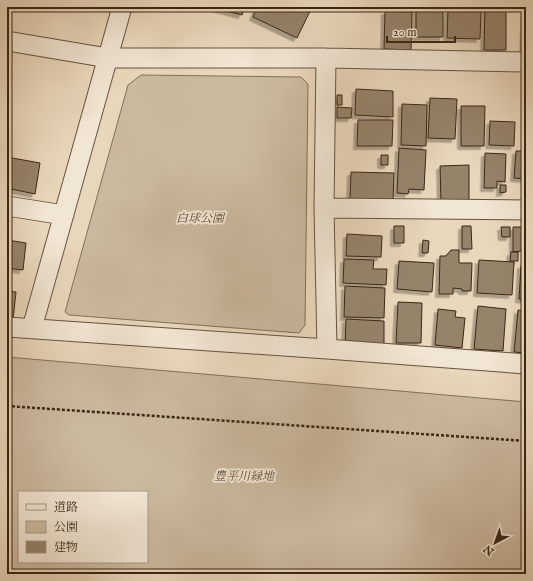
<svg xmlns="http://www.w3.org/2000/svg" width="533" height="581" font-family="'IM FELL English','Noto Serif JP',serif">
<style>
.green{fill:#cbb99f;stroke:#82705a;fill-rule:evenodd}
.building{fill:#95836b;stroke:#3a2714;filter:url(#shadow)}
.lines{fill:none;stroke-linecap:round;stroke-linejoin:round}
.minor-casing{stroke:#66533e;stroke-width:21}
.path{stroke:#3a2714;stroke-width:2.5;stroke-dasharray:3 2;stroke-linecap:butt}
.minor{stroke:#f1e5d3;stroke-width:19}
.labels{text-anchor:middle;stroke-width:4;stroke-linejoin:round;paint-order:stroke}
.park-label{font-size:12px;font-style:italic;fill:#5e4c37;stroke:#f1e5d3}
</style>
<defs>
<filter id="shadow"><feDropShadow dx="-3.5" dy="3.5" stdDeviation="0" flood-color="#0004"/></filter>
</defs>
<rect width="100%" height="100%" fill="#e9d7bb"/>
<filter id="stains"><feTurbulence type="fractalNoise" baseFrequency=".005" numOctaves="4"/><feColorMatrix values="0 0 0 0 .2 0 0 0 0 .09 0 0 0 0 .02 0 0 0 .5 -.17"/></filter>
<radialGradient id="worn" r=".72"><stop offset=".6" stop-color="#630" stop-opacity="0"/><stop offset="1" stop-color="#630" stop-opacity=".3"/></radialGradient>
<path class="green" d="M 141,75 L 301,77 L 308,84 L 305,325 L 299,333 L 69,315 L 65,312 L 128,85 Z
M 7,357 L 526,402 L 526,574 L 7,574 ZM 19,492 L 147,492 L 147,562 L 19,562 Z"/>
<path class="building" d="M 211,7 L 244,7 L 242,15 Z
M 257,7 L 312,7 L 297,38 L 253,17 Z
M 485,7 L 506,7 L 506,50 L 484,50 Z
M 416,8 L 443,9 L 443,37 L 416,37 Z
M 448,10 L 481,11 L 480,39 L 447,38 Z
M 385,11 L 412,12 L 411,50 L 384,49 Z
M 525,14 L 526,14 L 526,53 L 523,53 Z
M 356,89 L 393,91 L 393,117 L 355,115 Z
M 337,95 L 342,95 L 342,105 L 337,105 Z
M 430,98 L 457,99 L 455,139 L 428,138 Z
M 402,104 L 427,105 L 426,146 L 401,145 Z
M 461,106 L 485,106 L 484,146 L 461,146 Z
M 337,107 L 352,108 L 351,118 L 337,118 Z
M 358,120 L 393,120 L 392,146 L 357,146 Z
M 490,121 L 515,122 L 514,146 L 489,145 Z
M 399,148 L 426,150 L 424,190 L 409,189 L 408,194 L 397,193 Z
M 516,151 L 526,151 L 526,179 L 514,178 Z
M 485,153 L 506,154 L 505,182 L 497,181 L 497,188 L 484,188 Z
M 381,155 L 388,155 L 388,165 L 381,165 Z
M 7,157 L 40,163 L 35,194 L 7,188 Z
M 469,165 L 469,201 L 441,201 L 440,166 Z
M 351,172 L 394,173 L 393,200 L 350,199 Z
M 500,185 L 506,185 L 506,192 L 500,193 Z
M 7,223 L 10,223 L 7,240 L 26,243 L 23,270 L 7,268 Z
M 394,226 L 404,226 L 404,243 L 394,243 Z
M 462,226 L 471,226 L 472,249 L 462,249 Z
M 501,227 L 510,227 L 510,237 L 502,237 Z
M 513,227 L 522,227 L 522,251 L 513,252 Z
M 347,234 L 382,236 L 381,257 L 346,256 Z
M 423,240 L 429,241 L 428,253 L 422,253 Z
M 451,250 L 459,250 L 459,263 L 472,263 L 471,291 L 462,291 L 462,289 L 453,288 L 453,294 L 439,294 L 440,256 L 446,256 Z
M 511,252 L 518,252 L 518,261 L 510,261 Z
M 344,259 L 374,260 L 373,269 L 387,269 L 386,285 L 343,283 Z
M 479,260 L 514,262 L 512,295 L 477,293 Z
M 399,261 L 434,263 L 432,292 L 397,289 Z
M 521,265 L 526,265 L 526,300 L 519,299 Z
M 345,286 L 385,288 L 384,318 L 344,317 Z
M 7,291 L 16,292 L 13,320 L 7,319 Z
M 398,302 L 422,303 L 421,343 L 396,343 Z
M 478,306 L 506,309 L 503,351 L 474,349 Z
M 438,309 L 456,311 L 455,317 L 465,318 L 462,348 L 435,345 Z
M 518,310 L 526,311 L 526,353 L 514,352 Z
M 346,319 L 384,321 L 384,347 L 345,346 Z"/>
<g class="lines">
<g class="minor-casing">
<path id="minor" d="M 7,41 L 108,58 L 326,58 L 526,62
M 326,58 L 324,208 L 327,349
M 7,206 L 64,215
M 324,208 L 526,210
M 7,327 L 327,349 L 526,364
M 32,328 L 122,7"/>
</g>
<path class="path" d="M 7,406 L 526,441"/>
<use href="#minor" class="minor"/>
</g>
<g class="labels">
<g class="park-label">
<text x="200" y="222">白球公園</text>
<text x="244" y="480">豊平川緑地</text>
</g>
</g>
<rect width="533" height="581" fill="none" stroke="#e9d7bb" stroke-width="24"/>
<rect x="8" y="8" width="517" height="565" fill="none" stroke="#3a2714" stroke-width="2"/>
<rect x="12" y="12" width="509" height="557" fill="none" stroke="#3a2714"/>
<rect x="18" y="491" width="130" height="72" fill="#f1e5d3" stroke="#a89987"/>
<rect x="26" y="504" width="20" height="6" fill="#f1e5d3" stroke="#a89987"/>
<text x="54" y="511" font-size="12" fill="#3a2714">道路</text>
<rect x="26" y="521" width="20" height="12" fill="#cbb99f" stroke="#a89987"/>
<text x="54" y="531" font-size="12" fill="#3a2714">公園</text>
<rect x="26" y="541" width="20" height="12" fill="#95836b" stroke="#a89987"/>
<text x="54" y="551" font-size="12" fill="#3a2714">建物</text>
<g transform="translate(495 543) rotate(221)" stroke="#f1e5d3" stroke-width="3" paint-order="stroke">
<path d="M0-3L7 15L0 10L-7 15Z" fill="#3a2714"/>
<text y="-6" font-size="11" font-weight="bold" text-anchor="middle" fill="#3a2714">N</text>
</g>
<path d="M387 36v6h68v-6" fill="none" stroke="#3a2714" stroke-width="2"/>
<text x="393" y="36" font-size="12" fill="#3a2714" stroke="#f1e5d3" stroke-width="3" paint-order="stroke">20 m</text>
<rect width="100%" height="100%" filter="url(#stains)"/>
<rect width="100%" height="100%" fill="url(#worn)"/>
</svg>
